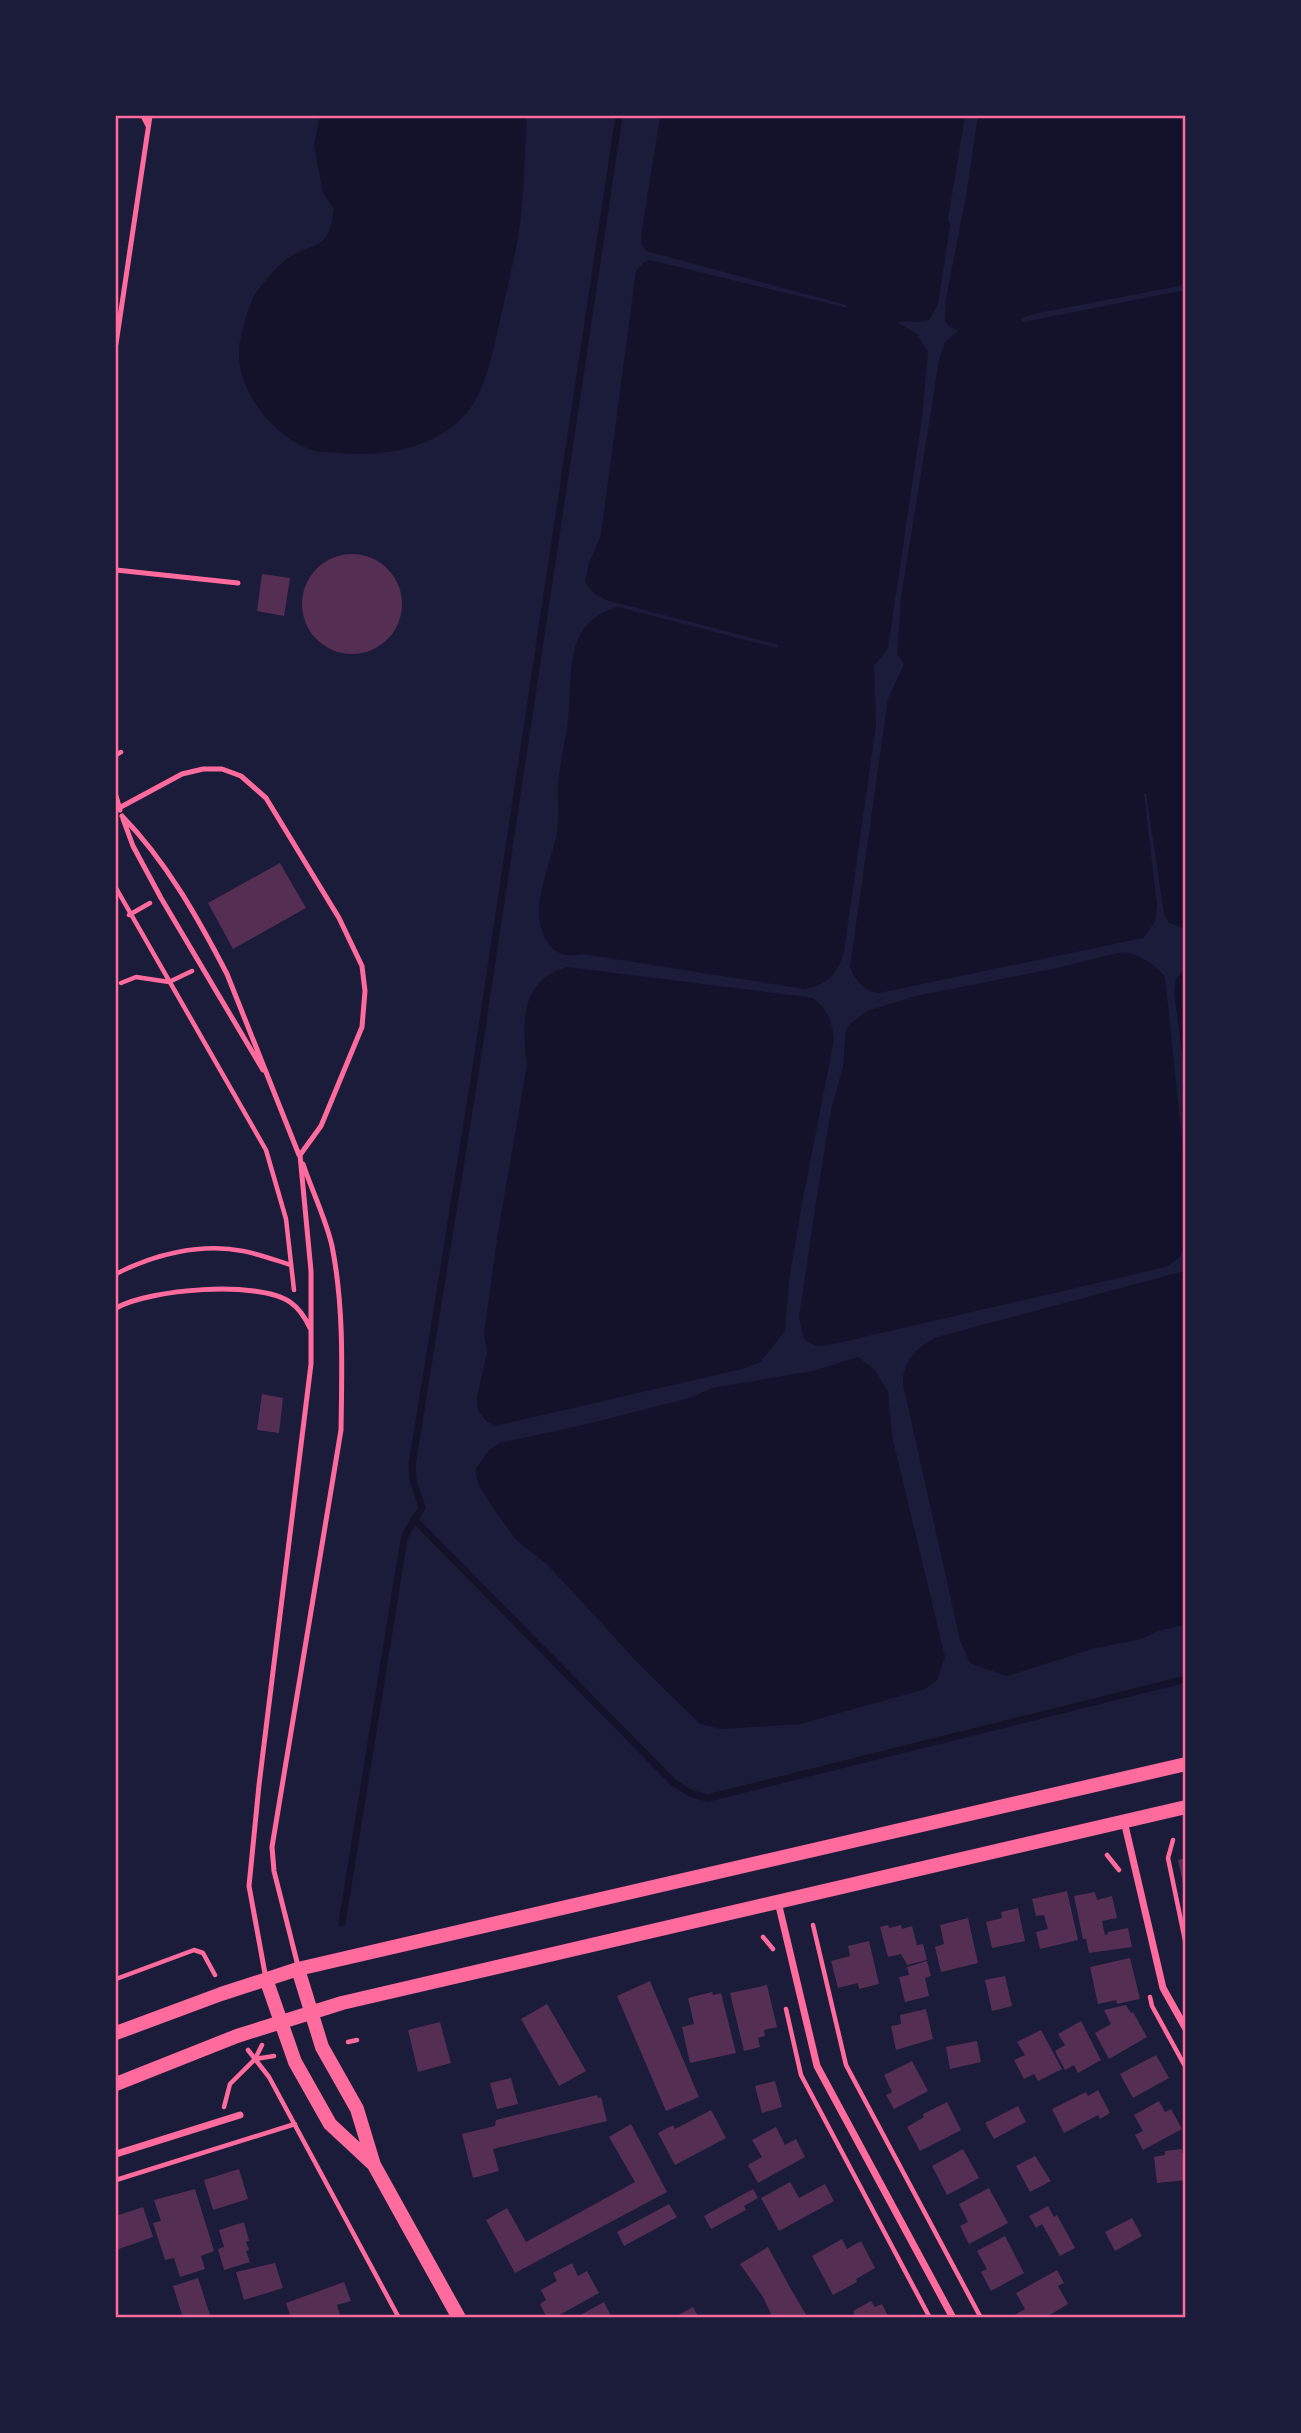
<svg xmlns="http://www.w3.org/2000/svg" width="1301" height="2433" font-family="Jost,sans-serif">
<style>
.water{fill:#12122b}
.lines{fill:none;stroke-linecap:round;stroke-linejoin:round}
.stream{stroke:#12122b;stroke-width:7}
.building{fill:#542f53}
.path{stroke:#ff6b9d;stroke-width:4.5}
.service{stroke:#ff6b9d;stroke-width:5}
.minor{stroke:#ff6b9d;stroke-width:7}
.secondary{stroke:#ff6b9d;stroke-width:14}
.neatline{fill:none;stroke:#ff6b9d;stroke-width:2.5}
</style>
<rect width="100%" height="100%" fill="#1b1b3a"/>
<path class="water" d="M 320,116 L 527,116 C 524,155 525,198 518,237 C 513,265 506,293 500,320 C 494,346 488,378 475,401 C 448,447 386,458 338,453 C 330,452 320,453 312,450 C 273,436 237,392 239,349 C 240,336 248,309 253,298 C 257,289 280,263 288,258 C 318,239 328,253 334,209 L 323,193 L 314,145 Z
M 660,116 L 965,116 L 948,219 L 950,225 L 938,304 L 929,320 L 919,322 L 899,321 L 898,323 L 917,334 L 928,352 L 922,417 L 888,648 L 874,666 L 876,725 L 844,951 C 837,975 829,983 805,989 L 583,954 C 560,959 548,950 541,927 C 533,902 551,861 557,834 C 560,815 556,795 559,776 C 562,752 568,730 569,707 C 571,685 569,660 578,639 C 586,621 600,612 618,607 L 777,648 L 779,645 L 606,600 L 595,594 L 585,582 L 589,563 L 601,535 L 636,271 L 644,262 L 650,260 L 848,308 L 846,305 L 646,251 L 642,245 L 641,236 Z
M 978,116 L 1185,116 L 1185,285 L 1032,314 L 1020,319 L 1024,322 L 1180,291 L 1185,292 L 1185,929 L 1169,923 L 1164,914 L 1146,793 L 1144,794 L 1157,906 L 1155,922 L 1143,938 L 879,993 C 864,991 855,980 850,967 L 888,699 L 904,664 L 897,654 L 901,598 L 939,361 L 945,342 L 959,330 L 950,327 L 945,321 L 946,299 L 966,196 Z
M 1123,952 C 1139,954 1155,964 1165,977 L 1185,1169 L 1185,1247 L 1179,1258 L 1166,1267 L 829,1345 L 817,1346 L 804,1340 L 799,1317 L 814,1216 L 831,1110 L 843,1067 L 846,1030 L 851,1023 L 867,1011 L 916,996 L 1057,968 Z
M 567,967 L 813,998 C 828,1010 832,1022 834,1040 L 802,1203 L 789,1280 L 785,1331 L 760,1362 L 742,1369 L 495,1426 L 487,1422 L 478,1411 L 477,1397 L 487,1352 L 484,1334 L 498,1232 L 527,1065 C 522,1023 520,980 567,967 Z
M 1185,969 L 1185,1076 L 1174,992 L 1176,979 Z
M 1185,1271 L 1185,1625 L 1161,1630 L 1141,1639 L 1092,1649 L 1007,1676 L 970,1663 L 960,1640 L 903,1384 C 903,1360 916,1348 937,1337 Z
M 858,1357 L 875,1370 L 888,1392 L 892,1436 L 945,1657 L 937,1680 L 925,1689 L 800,1724 L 720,1729 L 699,1723 L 638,1663 L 548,1565 L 517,1541 L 498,1515 L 479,1486 L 475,1470 L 489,1450 L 500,1443 L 579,1426 L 690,1398 L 712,1388 L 813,1371 Z"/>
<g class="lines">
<path class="stream" d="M 414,1519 L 674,1783 L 692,1794 L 708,1798 L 1186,1679
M 342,1923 L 404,1539 C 408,1526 417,1519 422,1507 L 413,1480 L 412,1465 L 475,1074 L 619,116"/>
</g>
<path class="building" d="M302 604a50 50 0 1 1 100 0a50 50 0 1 1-100 0Z
M 262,574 L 290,578 L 284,616 L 257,611 Z
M 280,863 L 306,908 L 233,949 L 208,903 Z
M 262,1394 L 283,1398 L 279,1433 L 257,1430 Z
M 1186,1858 L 1186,1888 L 1184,1888 L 1178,1860 Z
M 1067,1891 L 1078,1940 L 1040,1949 L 1036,1932 L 1048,1929 L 1044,1915 L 1036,1916 L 1032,1899 Z
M 1095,1892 L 1097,1900 L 1112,1896 L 1117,1918 L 1102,1921 L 1105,1935 L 1108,1934 L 1108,1932 L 1128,1928 L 1132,1947 L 1089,1953 L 1086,1939 L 1083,1939 L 1074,1896 Z
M 1018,1908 L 1025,1941 L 992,1948 L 986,1922 L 1002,1918 L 1001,1912 Z
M 968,1918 L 978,1963 L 941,1972 L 935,1947 L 944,1944 L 940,1925 Z
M 888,1925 L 889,1928 L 901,1925 L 902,1929 L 912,1926 L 917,1945 L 923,1944 L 927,1960 L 907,1965 L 901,1954 L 888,1957 L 880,1927 Z
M 869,1941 L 879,1984 L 859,1989 L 858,1983 L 838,1988 L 831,1961 L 850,1956 L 848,1946 Z
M 1130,1958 L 1140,1999 L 1117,2004 L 1116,2000 L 1098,2004 L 1090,1967 Z
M 927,1961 L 931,1976 L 925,1978 L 929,1996 L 905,2002 L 899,1977 L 909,1975 L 907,1967 Z
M 1005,1976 L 1012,2006 L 992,2011 L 985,1980 Z
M 650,1981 L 699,2097 L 666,2111 L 617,1996 Z
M 767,1985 L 777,2027 L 764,2030 L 765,2036 L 758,2038 L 760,2047 L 744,2051 L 730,1993 Z
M 712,1992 L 713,1995 L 721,1993 L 736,2053 L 690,2063 L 682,2027 L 694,2024 L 688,1998 Z
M 547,2004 L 586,2071 L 559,2086 L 521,2019 Z
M 1126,2005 L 1131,2013 L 1133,2012 L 1147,2037 L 1109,2059 L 1095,2033 L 1111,2024 L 1104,2010 Z
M 926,2009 L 933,2039 L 896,2050 L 891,2026 L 901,2024 L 900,2015 Z
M 1081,2021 L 1101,2060 L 1078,2073 L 1074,2065 L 1065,2070 L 1055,2051 L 1065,2045 L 1058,2034 Z
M 440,2022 L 451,2063 L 418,2072 L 408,2030 Z
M 1041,2030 L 1062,2069 L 1038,2081 L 1034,2074 L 1024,2079 L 1014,2060 L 1025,2055 L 1017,2042 Z
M 977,2041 L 981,2062 L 950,2069 L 946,2047 Z
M 1156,2055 L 1169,2078 L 1133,2098 L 1120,2074 Z
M 912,2061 L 928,2091 L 894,2109 L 886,2095 L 892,2092 L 884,2075 Z
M 511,2078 L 518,2104 L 497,2109 L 490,2083 Z
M 775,2081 L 782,2107 L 762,2113 L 755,2086 Z
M 1098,2090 L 1110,2113 L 1100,2119 L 1098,2115 L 1064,2133 L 1052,2109 L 1086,2092 L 1088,2096 Z
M 597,2095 L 598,2098 L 601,2097 L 607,2121 L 493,2149 L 499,2171 L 473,2178 L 462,2134 L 495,2126 L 496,2120 Z
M 1159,2101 L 1165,2112 L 1171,2109 L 1182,2129 L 1143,2150 L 1135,2135 L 1143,2131 L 1134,2115 Z
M 947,2102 L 961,2130 L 920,2151 L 907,2127 L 924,2117 L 923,2114 Z
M 1018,2106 L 1026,2122 L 994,2139 L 985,2123 Z
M 711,2110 L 726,2138 L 675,2165 L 658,2133 L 673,2125 L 675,2129 Z
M 631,2124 L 667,2192 L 515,2273 L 486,2220 L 507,2208 L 526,2242 L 635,2182 L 609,2137 Z
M 776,2127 L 785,2145 L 796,2139 L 805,2157 L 758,2183 L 748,2165 L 762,2157 L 752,2140 Z
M 963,2149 L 979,2178 L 947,2195 L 932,2166 Z
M 1182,2149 L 1182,2153 L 1186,2153 L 1186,2180 L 1157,2183 L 1154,2157 L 1165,2155 L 1165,2151 Z
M 1035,2156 L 1051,2181 L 1030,2192 L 1016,2166 Z
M 239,2169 L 248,2199 L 213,2210 L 204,2180 Z
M 790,2182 L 799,2198 L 825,2184 L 834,2201 L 779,2231 L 761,2198 Z
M 989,2188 L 1008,2223 L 969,2244 L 960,2226 L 968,2222 L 959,2204 Z
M 195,2189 L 214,2251 L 201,2256 L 205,2269 L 180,2277 L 174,2258 L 165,2260 L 153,2223 L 161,2221 L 154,2200 Z
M 753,2189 L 758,2198 L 744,2206 L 746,2210 L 711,2229 L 704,2216 Z
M 669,2204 L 677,2217 L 624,2246 L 617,2232 Z
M 1048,2206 L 1054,2217 L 1057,2215 L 1075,2248 L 1060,2256 L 1042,2224 L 1036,2228 L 1029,2216 Z
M 143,2207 L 153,2237 L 116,2250 L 116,2216 Z
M 1132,2218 L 1142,2236 L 1115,2251 L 1105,2232 Z
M 244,2222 L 249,2241 L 246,2242 L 249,2250 L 246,2251 L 250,2262 L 224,2270 L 218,2249 L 224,2247 L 219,2230 Z
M 1005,2236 L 1024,2273 L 991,2291 L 981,2272 L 987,2269 L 977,2251 Z
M 842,2239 L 847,2249 L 861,2241 L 875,2268 L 856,2279 L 857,2282 L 833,2295 L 812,2256 Z
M 768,2247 L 788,2284 L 808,2318 L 770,2318 L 769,2315 L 771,2314 L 763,2297 L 740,2264 Z
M 275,2263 L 283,2288 L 244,2300 L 236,2272 Z
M 572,2263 L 578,2276 L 587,2271 L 599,2293 L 554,2318 L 547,2318 L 540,2304 L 546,2300 L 541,2290 L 557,2281 L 553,2273 Z
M 1057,2270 L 1064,2283 L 1058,2286 L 1068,2304 L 1045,2318 L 1009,2318 L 1025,2309 L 1016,2293 Z
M 198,2278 L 211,2318 L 183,2318 L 173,2286 Z
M 344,2282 L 351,2301 L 337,2305 L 341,2318 L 291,2318 L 286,2303 Z
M 871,2301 L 875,2307 L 882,2304 L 889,2318 L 856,2318 L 853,2311 Z
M 604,2302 L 612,2318 L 575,2318 Z
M 693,2307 L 699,2318 L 673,2318 Z"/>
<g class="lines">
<path class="path" d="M 116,755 L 121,752
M 116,888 L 266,1150 L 286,1219 L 294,1290
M 129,915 L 150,903
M 121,983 L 136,977 L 169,982 L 192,971
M 116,1274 C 154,1254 201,1243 243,1251 C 259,1254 275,1260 291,1265
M 1173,1840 L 1168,1858 L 1186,1945
M 1107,1855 L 1119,1870
M 813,1925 L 846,2065 L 981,2318
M 763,1937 L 773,1949
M 116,1979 L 194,1950 L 203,1953 L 215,1975
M 1150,1997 L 1152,2006 L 1186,2068
M 786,2009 L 801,2075 L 930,2318
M 348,2042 L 357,2040
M 248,2050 L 269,2077 L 399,2318
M 255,2059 L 274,2056
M 224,2107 L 230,2084 L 255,2059 L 262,2045
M 116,2180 L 295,2124"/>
<path class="service" d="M 143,116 L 148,126
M 116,344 L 150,116
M 116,570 L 238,583
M 116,796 L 120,810
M 119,808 L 182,774 L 203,769 L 222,769 L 241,776 L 266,798 L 339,918 L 362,966 L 365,991 L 362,1027 L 321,1126 L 300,1155 L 311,1271 L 311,1364 L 259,1785 L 249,1886 L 266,1979
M 122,816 C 166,861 198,918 227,974 L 299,1155
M 123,819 L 133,846 L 161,898 L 263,1070
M 116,1308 C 149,1289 258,1280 290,1302 C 300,1309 305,1317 310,1328
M 298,1966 L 274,1871 L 272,1847 L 341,1430 C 342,1369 344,1306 332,1246 C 326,1219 312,1191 303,1164"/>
<path class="minor" d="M 1124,1821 L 1163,1988 L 1186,2029
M 778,1902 L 817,2066 L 953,2318
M 116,2154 L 240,2115"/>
<path class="secondary" d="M 298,1969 L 322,2047 L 357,2109 L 374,2165 L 459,2318
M 266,1979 L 295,2062 L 330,2124 L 374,2165
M 116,2033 L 221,1994 L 298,1969 L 1186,1764
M 116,2084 L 237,2036 L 342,2003 L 1186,1807"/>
</g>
<rect width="1301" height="2433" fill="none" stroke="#1b1b3a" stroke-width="234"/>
<rect x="117" y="117" width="1067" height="2199" class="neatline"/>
</svg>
